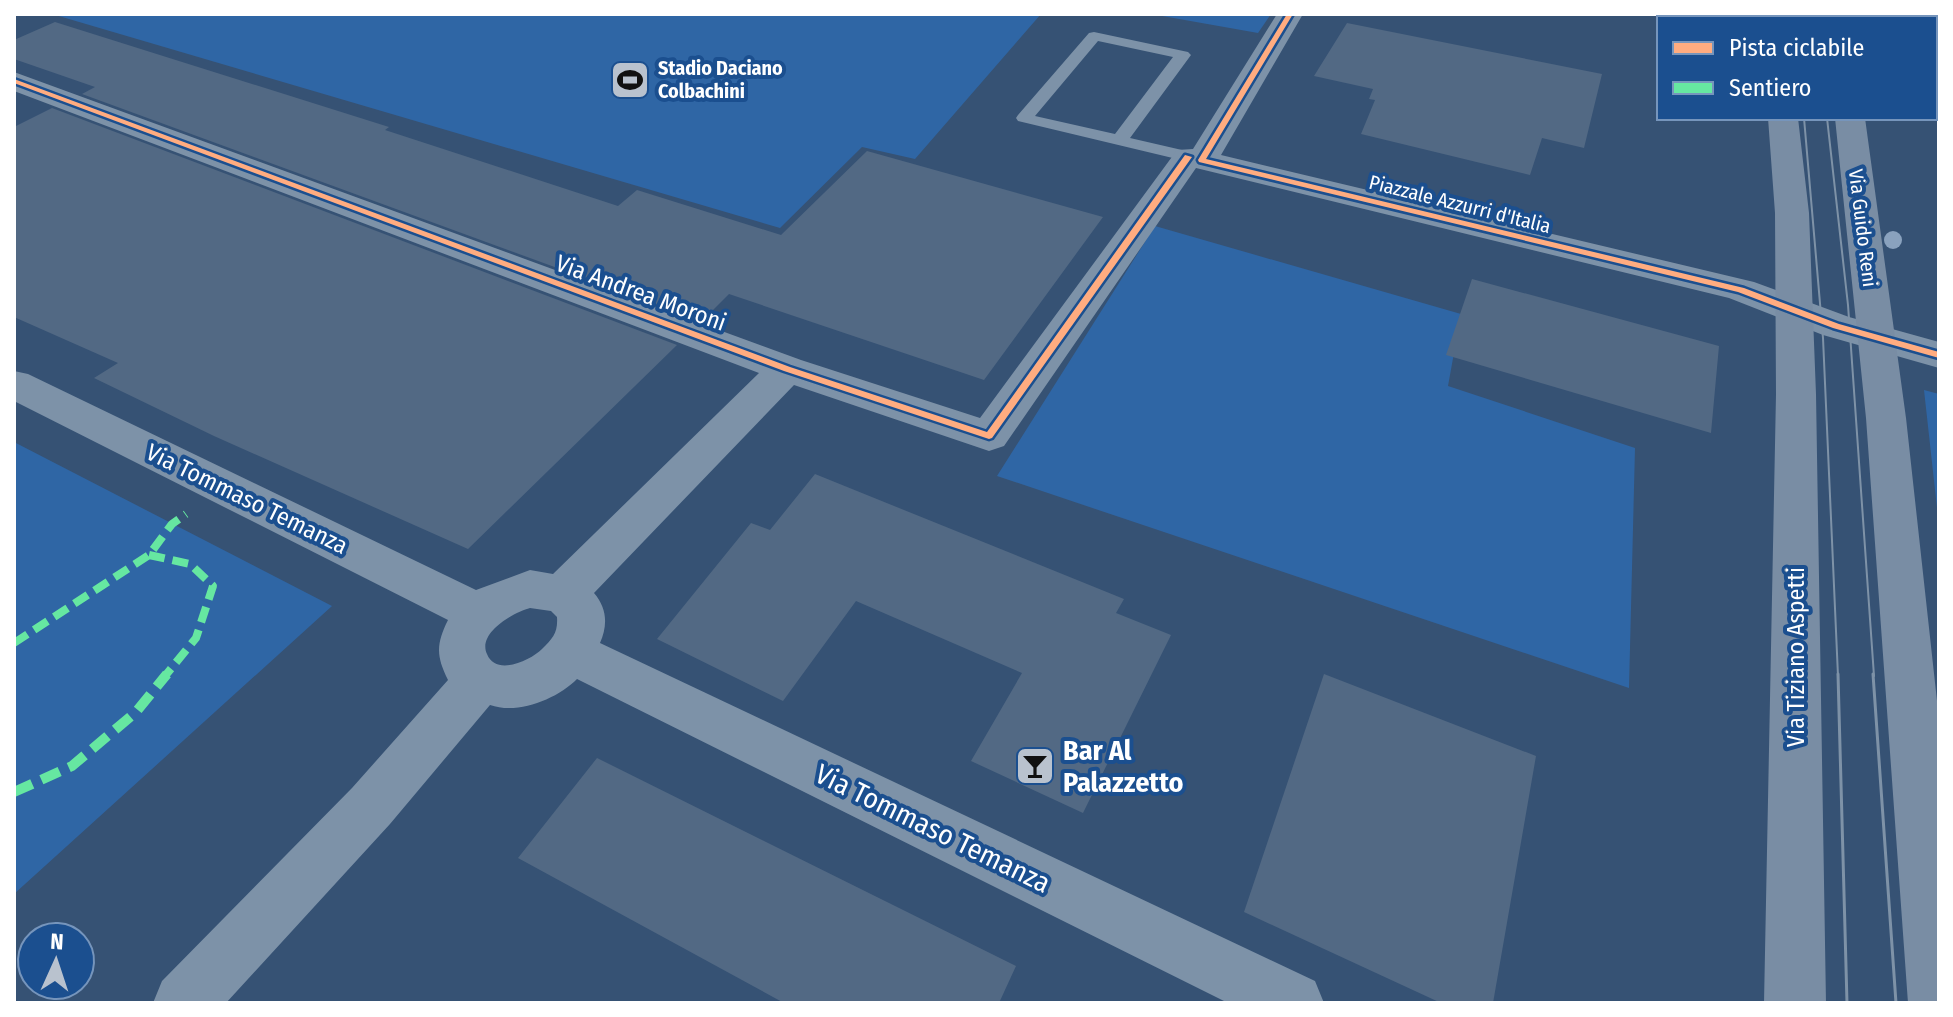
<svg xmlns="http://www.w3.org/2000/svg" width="1953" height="1017" font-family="'Fira Sans Condensed',sans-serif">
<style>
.green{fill:#2f66a5}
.building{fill:#526984}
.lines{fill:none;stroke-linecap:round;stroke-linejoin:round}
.lane{fill:#7d92a8;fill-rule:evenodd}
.street{fill:#7d92a8;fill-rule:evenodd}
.secondary{fill:#798da4;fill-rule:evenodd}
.tram-far1{stroke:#7e92a7;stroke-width:2}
.tram{stroke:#7e92a7;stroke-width:3}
.quiet-far1{stroke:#66e7a1;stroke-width:8;stroke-dasharray:16 8;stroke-linecap:butt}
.quiet{stroke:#66e7a1;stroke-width:10;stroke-dasharray:20 10;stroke-linecap:butt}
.cycleway-casing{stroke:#1b4f8f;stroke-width:5}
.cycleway{fill:#ffac80;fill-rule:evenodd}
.tree{fill:#8aa2be}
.labels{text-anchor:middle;stroke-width:8;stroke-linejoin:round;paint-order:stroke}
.far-poi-label{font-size:20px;font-weight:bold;fill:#fff;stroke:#1b4f8f;text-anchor:start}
.far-street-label{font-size:20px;fill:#fff;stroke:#1b4f8f}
.street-label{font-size:24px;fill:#fff;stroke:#1b4f8f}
.near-poi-label{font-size:28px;font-weight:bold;fill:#fff;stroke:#1b4f8f;text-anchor:start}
.near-street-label{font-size:28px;fill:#fff;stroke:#1b4f8f}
</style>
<rect width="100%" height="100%" fill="#365274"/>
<path class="green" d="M 52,14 L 1041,14 L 915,159 L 862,147 L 780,228 Z
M 1151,14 L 1271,14 L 1258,33 Z
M 1155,226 L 1461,314 L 1448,386 L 1635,448 L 1629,688 L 997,476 Z
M 1924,390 L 1939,394 L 1939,526 Z
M 14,442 L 332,606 L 14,894 Z"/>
<path class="building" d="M 55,22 L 389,127 L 385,130 L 618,206 L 637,190 L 781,235 L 867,151 L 1103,217 L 984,380 L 729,294 L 702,321 L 82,94 L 95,87 L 14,59 L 14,40 Z
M 1347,23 L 1602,74 L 1584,148 L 1542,138 L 1530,175 L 1361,134 L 1375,100 L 1369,99 L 1373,89 L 1314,76 Z
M 52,108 L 677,345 L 468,549 L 214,436 L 94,378 L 118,363 L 14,317 L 14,127 Z
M 1472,279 L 1719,346 L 1711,433 L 1446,355 Z
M 815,474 L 1124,599 L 1116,613 L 1171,635 L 1083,813 L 971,761 L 1022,673 L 856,601 L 783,701 L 657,639 L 751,523 L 770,530 Z
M 1324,674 L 1536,756 L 1493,1003 L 1441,1003 L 1244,912 Z
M 597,758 L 1016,966 L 999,1003 L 784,1003 L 518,858 Z"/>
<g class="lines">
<path class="lane" d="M 1094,32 L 1188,52 L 1191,55 L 1130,138 L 1208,156 L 1211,160 L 1208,164 L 1202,165 L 1018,121 L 1016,118 L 1018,115 L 1089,33 ZM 1098,41 L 1173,57 L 1115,134 L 1035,116 Z"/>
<path class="street" d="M 1277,14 L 1303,14 L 1221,155 L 1754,282 L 1849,317 L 1939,342 L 1939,368 L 1823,335 L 1729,298 L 1196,168 L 1004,446 L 989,451 L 794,385 L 594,593 C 607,608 608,625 600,643 L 1315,981 L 1324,1003 L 1228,1003 L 577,679 C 557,699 518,715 490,705 L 390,824 L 226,1003 L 153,1003 L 162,981 L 352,788 L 448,680 C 436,656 436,644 448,620 L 14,401 L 14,371 L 28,374 L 476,590 L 530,570 L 553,574 L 759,373 L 14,91 L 14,72 L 801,360 L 980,418 L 1177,150 L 1193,149 ZM 530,608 L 551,611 L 557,617 C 558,633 553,638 542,649 C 531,660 496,677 487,654 C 477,633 514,612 530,608 Z"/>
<path class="secondary" d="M 1762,14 L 1788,14 L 1788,18 L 1762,18 Z
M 1824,14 L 1850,14 L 1851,18 L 1825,18 Z
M 1768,118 L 1798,118 L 1809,213 L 1816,394 L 1826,1003 L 1764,1003 L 1776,394 L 1775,213 Z
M 1835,118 L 1865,118 L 1906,418 L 1939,719 L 1939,1003 L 1908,1003 L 1866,418 Z"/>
<path class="tram-far1" d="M 1792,14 L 1793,18
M 1824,14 L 1824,18
M 1804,118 L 1823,338 L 1838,676
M 1827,118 L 1848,305 L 1874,676"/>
<path class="tram" d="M 1838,674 L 1847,1003
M 1873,674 L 1896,1003"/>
<path class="quiet-far1" d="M 149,555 L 190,564 L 213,586 L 196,638 L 165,676
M 14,643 L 149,555 L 172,524 L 186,514"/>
<path class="quiet" d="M 14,792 L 72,766 L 136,712 L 167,674"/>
<g class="cycleway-casing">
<path id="cycleway" d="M 1287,14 L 1293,14 L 1206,159 L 1744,288 L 1839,324 L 1939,352 L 1939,358 L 1833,328 L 1738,292 L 1199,162 L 1198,160 Z
M 14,79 L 790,367 L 987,432 L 1185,155 L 1192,157 L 992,438 L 989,439 L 784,371 L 14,83 Z"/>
</g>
<use href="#cycleway" class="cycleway"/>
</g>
<circle class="tree" cx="1893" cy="240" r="9"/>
<defs>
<g id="stadium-square" transform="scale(2)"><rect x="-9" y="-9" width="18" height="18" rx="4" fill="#b9c2ce" stroke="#1b4f8f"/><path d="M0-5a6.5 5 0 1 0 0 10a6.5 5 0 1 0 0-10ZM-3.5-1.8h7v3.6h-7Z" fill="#111"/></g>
<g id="bar-square" transform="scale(2)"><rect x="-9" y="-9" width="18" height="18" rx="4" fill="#b9c2ce" stroke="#1b4f8f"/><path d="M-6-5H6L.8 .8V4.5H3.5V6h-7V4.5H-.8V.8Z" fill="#111"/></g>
</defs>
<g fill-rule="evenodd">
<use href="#stadium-square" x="630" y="80"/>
<use href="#bar-square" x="1035" y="766"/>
</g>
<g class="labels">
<g class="far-poi-label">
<text x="658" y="75">Stadio Daciano<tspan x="658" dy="23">Colbachini</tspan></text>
</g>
<g class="far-street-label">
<text transform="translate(1460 204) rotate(14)" y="7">Piazzale Azzurri d'Italia</text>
<text transform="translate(1863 228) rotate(83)" y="7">Via Guido Reni</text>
</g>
<g class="street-label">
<text transform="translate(641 293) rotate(20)" y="8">Via Andrea Moroni</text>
<text transform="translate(247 499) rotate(26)" y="8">Via Tommaso Temanza</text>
<text transform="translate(1796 657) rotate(-90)" y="8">Via Tiziano Aspetti</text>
</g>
<g class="near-poi-label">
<text x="1063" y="760">Bar Al<tspan x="1063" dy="32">Palazzetto</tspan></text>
</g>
<g class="near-street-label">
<text transform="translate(933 828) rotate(26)" y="10">Via Tommaso Temanza</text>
</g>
</g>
<rect width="1953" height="1017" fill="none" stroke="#ffffff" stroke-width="32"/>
<rect x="1657" y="16" width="280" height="104" fill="#1b4f8f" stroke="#7695bc" stroke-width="2"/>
<rect x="1673" y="42" width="40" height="12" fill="#ffac80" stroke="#7695bc" stroke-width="2"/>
<text x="1729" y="56" font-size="24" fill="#ffffff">Pista ciclabile</text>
<rect x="1673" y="82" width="40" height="12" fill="#66e7a1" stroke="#7695bc" stroke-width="2"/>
<text x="1729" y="96" font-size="24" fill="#ffffff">Sentiero</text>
<g transform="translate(56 961) rotate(3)"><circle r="38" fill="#1b4f8f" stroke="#7695bc" stroke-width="2"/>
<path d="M0-6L14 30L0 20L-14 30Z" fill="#b9c2ce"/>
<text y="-12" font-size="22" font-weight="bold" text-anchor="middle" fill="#ffffff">N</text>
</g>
</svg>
